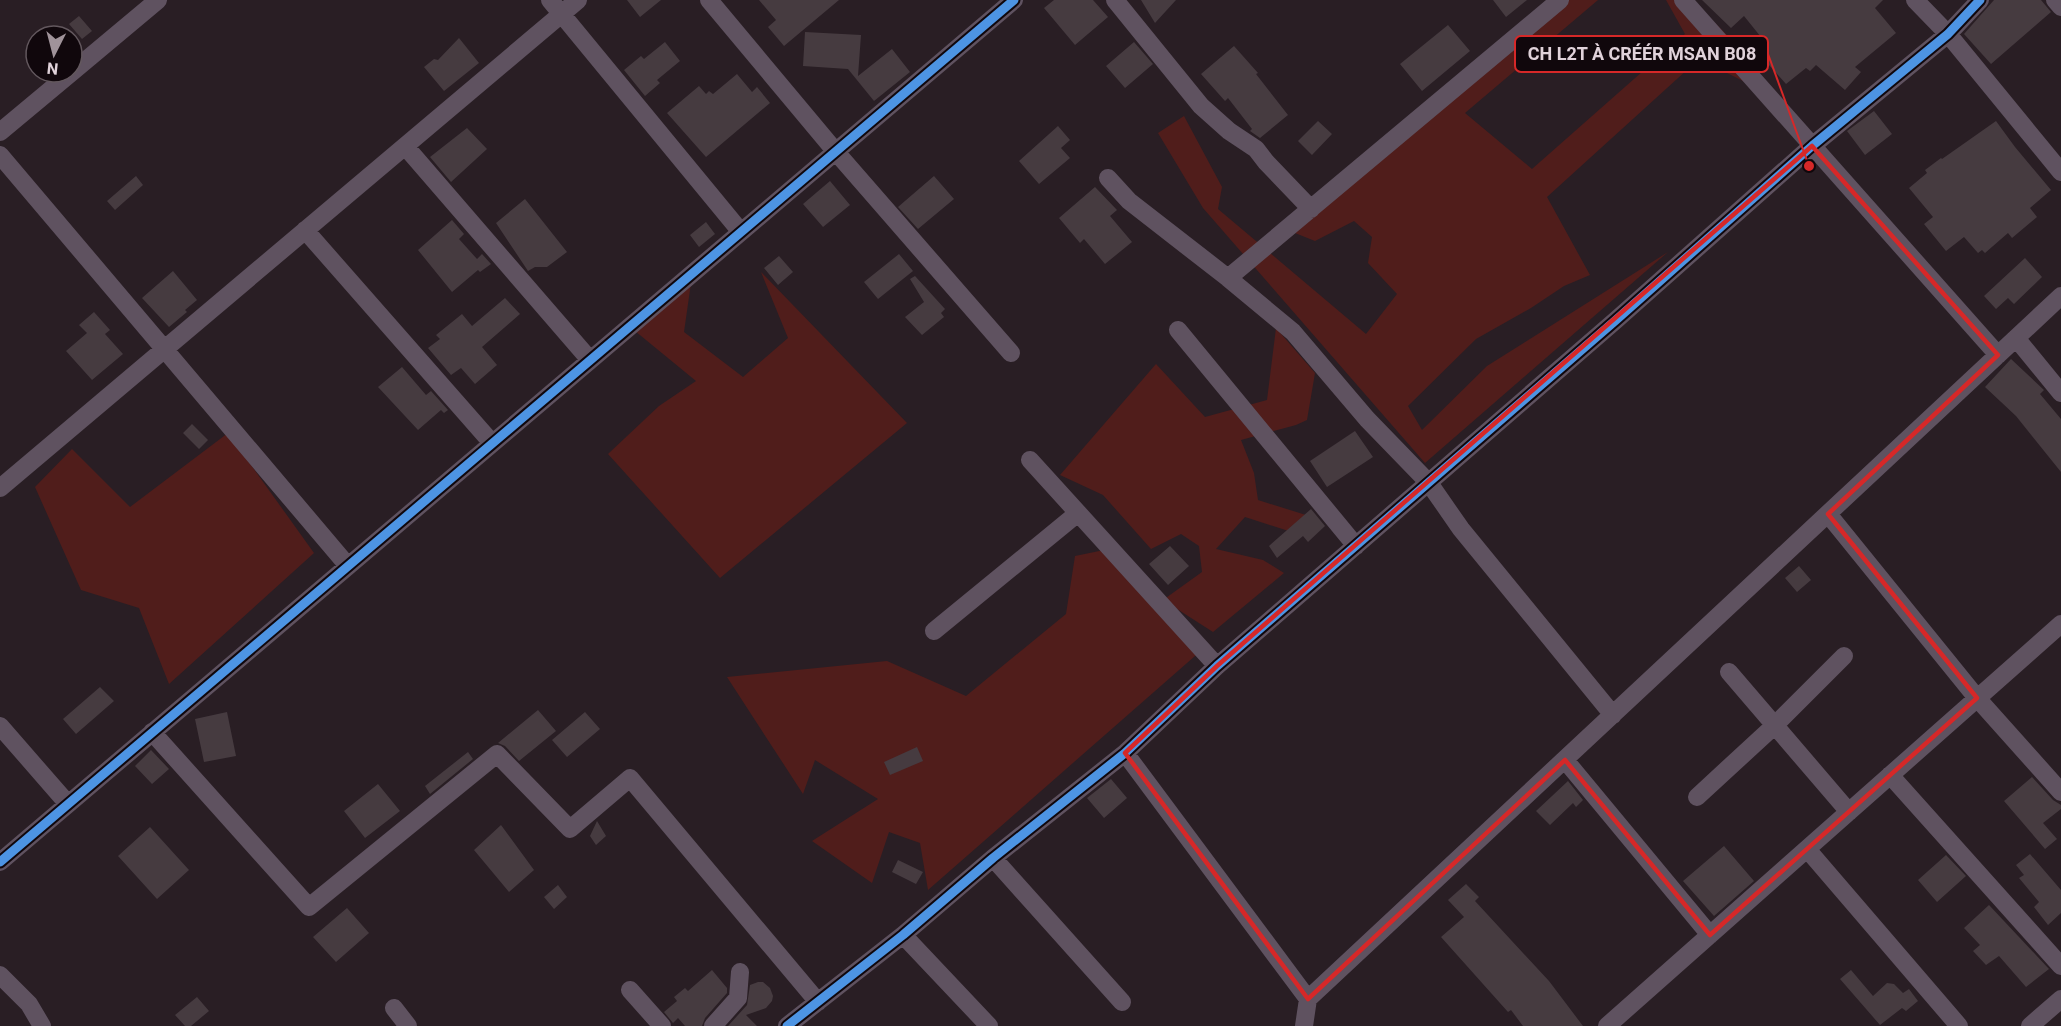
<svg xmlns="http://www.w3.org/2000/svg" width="2061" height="1026" font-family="Roboto,sans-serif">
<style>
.green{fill:#501d1b}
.building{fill:#463b40}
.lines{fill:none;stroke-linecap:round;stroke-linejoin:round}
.minor{stroke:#5f5260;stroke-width:18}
.cycleway-casing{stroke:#10070c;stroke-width:13}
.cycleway{stroke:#4d94e3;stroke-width:9}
.marked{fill:none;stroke:#d62828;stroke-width:4.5;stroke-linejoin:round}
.leader{fill:none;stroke:#d62828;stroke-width:2}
.callout-dot{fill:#d62828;stroke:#10070c;stroke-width:2}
.callout{fill:#10070c;stroke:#d62828;stroke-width:2}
.callout-label{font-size:18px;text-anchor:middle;font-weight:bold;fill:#e0d2da}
</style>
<rect width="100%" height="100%" fill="#291e24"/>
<path class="green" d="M 1565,0 L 1598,0 L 1465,113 L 1532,169 L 1685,34 L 1666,0 L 1692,0 L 1749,57 L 1745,82 L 1699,59 L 1547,197 L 1590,275 L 1564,286 L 1531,308 L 1476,339 L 1408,406 L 1422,430 L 1487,366 L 1668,252 L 1425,463 L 1203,208 L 1158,133 L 1184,116 L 1222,187 L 1218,209 L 1366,334 L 1397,294 L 1368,263 L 1372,237 L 1354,221 L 1315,241 L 1280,227 Z
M 761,272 L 907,423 L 720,578 L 608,454 L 659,406 L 696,381 L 635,331 L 691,283 L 684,332 L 743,377 L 788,338 Z
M 1276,328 L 1315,373 L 1307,420 L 1296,425 L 1241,440 L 1254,473 L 1258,500 L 1306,515 L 1304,536 L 1245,517 L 1216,549 L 1263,560 L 1284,573 L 1213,632 L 1163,600 L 1202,572 L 1199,546 L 1181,534 L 1151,549 L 1103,495 L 1060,475 L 1156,364 L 1205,417 L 1267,400 Z
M 228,433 L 314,553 L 169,684 L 139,608 L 81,590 L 35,487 L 72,449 L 130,507 Z
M 1109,549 L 1203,649 L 928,890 L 920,843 L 889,832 L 872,883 L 812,841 L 878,799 L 815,760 L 803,794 L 727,677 L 887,661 L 966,696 L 1066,614 L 1075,556 Z"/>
<path class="building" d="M 627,0 L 661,0 L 640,17 Z
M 759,0 L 839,0 L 784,46 L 768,27 L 776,20 Z
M 1054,0 L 1093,0 L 1108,17 L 1075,45 L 1044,8 Z
M 1141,0 L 1176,0 L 1155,23 Z
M 1493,0 L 1527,0 L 1506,17 Z
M 1702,0 L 1883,0 L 1875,8 L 1896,33 L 1855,67 L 1861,72 L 1845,90 L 1816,65 L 1810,71 L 1806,68 L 1786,84 L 1760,55 L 1769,47 L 1744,16 L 1731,28 Z
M 1994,0 L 2041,0 L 2051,12 L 1991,64 L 1964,34 Z
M 79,16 L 92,31 L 82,39 L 69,24 Z
M 1448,25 L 1470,51 L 1422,91 L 1400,64 Z
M 805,32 L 861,35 L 858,76 L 892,49 L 910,72 L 874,101 L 848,69 L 803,66 Z
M 459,38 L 479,63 L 444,91 L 424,67 L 434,59 L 438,60 Z
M 665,42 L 680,61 L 657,80 L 660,83 L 645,96 L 624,70 L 641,56 L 644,59 Z
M 1134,42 L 1153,64 L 1125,88 L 1106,66 Z
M 1234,46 L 1258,73 L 1256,74 L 1288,115 L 1260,138 L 1250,131 L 1252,129 L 1228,98 L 1225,101 L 1201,74 Z
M 737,74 L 752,92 L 757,87 L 770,103 L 706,157 L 667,113 L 699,86 L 706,94 L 709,91 L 713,94 Z
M 1874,111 L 1892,134 L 1865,155 L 1847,131 Z
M 1318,121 L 1332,134 L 1312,155 L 1298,141 Z
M 1996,121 L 2015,147 L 2051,190 L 2030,208 L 2037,217 L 2012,238 L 2008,233 L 1985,253 L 1982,250 L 1978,253 L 1964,237 L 1946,251 L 1924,224 L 1933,217 L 1909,188 L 1927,173 L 1925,170 L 1941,158 L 1942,159 Z
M 1058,126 L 1070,140 L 1061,148 L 1070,158 L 1039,184 L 1019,161 Z
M 467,128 L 487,149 L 451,182 L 430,157 Z
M 136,176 L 143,185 L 115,210 L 107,201 Z
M 934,176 L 954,199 L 918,229 L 898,207 Z
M 830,181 L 850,205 L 823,227 L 803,204 Z
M 1095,187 L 1117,210 L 1110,216 L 1132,242 L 1105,264 L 1084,239 L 1080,243 L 1059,218 Z
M 525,199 L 567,252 L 547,267 L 535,267 L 528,271 L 496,223 Z
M 452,220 L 464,234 L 459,239 L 477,259 L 482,254 L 491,264 L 480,272 L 478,270 L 452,292 L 418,250 Z
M 706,222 L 715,234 L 699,247 L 690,235 Z
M 899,254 L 913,271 L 878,299 L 864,282 Z
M 779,256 L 793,272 L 778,285 L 764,268 Z
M 2025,258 L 2042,277 L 2014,304 L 2008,298 L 1996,309 L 1984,296 Z
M 173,271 L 197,300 L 185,310 L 187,312 L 169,327 L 142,298 Z
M 915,276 L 945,309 L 941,313 L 944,317 L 922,335 L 905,317 L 924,302 L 910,279 Z
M 505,298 L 520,314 L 482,347 L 497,365 L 475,384 L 461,368 L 451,375 L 428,348 L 440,339 L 436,335 L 462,314 L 472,326 Z
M 94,312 L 110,330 L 105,334 L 123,354 L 92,380 L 66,351 L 87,333 L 79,325 Z
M 2011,359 L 2044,390 L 2040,394 L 2061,419 L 2061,472 L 2016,416 L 1985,387 Z
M 402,367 L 426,395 L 431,391 L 448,410 L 444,413 L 441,410 L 418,430 L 378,387 Z
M 192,424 L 208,440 L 199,449 L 183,433 Z
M 1355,431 L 1373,457 L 1327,487 L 1310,461 Z
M 1311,509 L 1325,526 L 1308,542 L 1303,536 L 1277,558 L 1269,546 Z
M 1170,546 L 1189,566 L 1168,585 L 1149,564 Z
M 1799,566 L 1811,580 L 1797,592 L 1785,578 Z
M 100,687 L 114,701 L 76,734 L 63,719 Z
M 538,710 L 556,731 L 519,761 L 505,746 L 498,743 Z
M 227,712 L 236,756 L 204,762 L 195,719 Z
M 585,712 L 600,729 L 567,757 L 552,740 Z
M 917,747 L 923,761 L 890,775 L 884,762 Z
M 151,750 L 169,769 L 152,784 L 135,766 Z
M 468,752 L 473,759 L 430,794 L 425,786 Z
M 2032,777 L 2053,800 L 2061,805 L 2061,809 L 2043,823 L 2057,839 L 2045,849 L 2004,801 Z
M 1111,779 L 1127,798 L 1104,818 L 1087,798 Z
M 1568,781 L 1583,800 L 1576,807 L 1573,803 L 1550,825 L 1536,811 Z
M 378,784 L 400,811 L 365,838 L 344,811 Z
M 597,821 L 606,836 L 596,845 L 590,836 Z
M 501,825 L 534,870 L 509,892 L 474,850 Z
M 150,827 L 189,870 L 157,899 L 118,856 Z
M 1724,846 L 1754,881 L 1714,916 L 1683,881 Z
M 2030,854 L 2061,890 L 2061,913 L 2048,925 L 2034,907 L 2039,902 L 2019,878 L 2024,875 L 2016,865 Z
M 1946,855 L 1966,876 L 1937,902 L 1918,880 Z
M 898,860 L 923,872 L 916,884 L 892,872 Z
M 1466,884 L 1479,897 L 1475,901 L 1549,981 L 1583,1026 L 1523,1026 L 1511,1010 L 1508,1012 L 1441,937 L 1464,917 L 1448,900 Z
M 558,885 L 567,897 L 554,909 L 544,897 Z
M 1989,905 L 2049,969 L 2026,987 L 1999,956 L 1986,965 L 1973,951 L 1980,945 L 1964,928 Z
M 347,908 L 369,933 L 336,962 L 313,937 Z
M 712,970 L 727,988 L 727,993 L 705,1018 L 702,1026 L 685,1026 L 678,1018 L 673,1023 L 664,1012 L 677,1001 L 674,997 L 685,988 L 688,991 Z
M 1851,970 L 1873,996 L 1887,983 L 1894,984 L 1903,993 L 1909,989 L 1918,1001 L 1906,1011 L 1902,1008 L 1880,1025 L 1840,979 Z
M 758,982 L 763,982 L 770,988 L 773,996 L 772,1001 L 766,1008 L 746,1015 L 757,1026 L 728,1026 L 747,1005 L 750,985 Z
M 197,997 L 209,1011 L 191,1026 L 185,1026 L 175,1015 Z"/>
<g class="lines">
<path class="minor" d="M 550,0 L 741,232
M 709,0 L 836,152 L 1011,353
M 1115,0 L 1201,106 L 1229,131 L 1256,149 L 1266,162 L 1311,209
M 1683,0 L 1998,355
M 1915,0 L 1948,34 L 2061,172
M 2055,0 L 2061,7
M 72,72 L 158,0
M 0,132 L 72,72
M 405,146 L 590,360
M 0,155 L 348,566
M 1108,178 L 1129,201 L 1228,278 L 1293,332 L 1367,419 L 1429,483 L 1461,529 L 1613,715
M 305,230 L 492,443
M 1228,278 L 1560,0
M 1178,330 L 1356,546
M 2016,338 L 2061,393
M 1030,460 L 1217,666
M 0,488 L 578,0
M 1828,514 L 1977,698 L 2061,792
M 934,631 L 1078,513
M 1729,672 L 1849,812
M 0,726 L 68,804
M 152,732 L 309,907 L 497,754 L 570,829 L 630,778 L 818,1002
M 1125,753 L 1308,999
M 1565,760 L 1710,935
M 1890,775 L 2061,966
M 1697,797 L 1775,725 L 1844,656
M 1807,849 L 1959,1026
M 993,858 L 1122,1002
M 0,862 L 1014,0
M 903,935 L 989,1026
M 0,975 L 29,1004 L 42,1026
M 630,990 L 662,1026
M 394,1008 L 408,1026
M 713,1026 L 738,998 L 740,972
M 787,1026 L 903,935 L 993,858 L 1125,753 L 1217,666 L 1616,320 L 1812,146 L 1948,34 L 1980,0
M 1304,1026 L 1308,999 L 2061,296
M 1607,1026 L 2061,624
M 2030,1026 L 2061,999"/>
<g class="cycleway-casing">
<path id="cycleway" d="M 0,862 L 1014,0
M 787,1026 L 903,935 L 993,858 L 1125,753 L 1217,666 L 1616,320 L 1812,146 L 1948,34 L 1980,0"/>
</g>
<use href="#cycleway" class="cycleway"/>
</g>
<path class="marked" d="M 1812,146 L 1998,355 L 1828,514 L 1977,698 L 1710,935 L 1565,760 L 1308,999 L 1125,753 L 1217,666 Z"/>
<path class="leader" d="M1809 166L1768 54"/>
<circle class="callout-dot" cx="1809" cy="166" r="6"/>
<rect class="callout" x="1515" y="36" width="253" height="36" rx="6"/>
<g class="callout-label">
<text x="1642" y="60">CH L2T À CRÉÉR MSAN B08</text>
</g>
<g transform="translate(54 54) rotate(186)"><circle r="28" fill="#10070c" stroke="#63585e" stroke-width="1.5"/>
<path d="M0-4.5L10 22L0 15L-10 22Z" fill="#a0939a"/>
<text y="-9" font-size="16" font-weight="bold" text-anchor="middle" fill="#e0d2da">N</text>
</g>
</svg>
